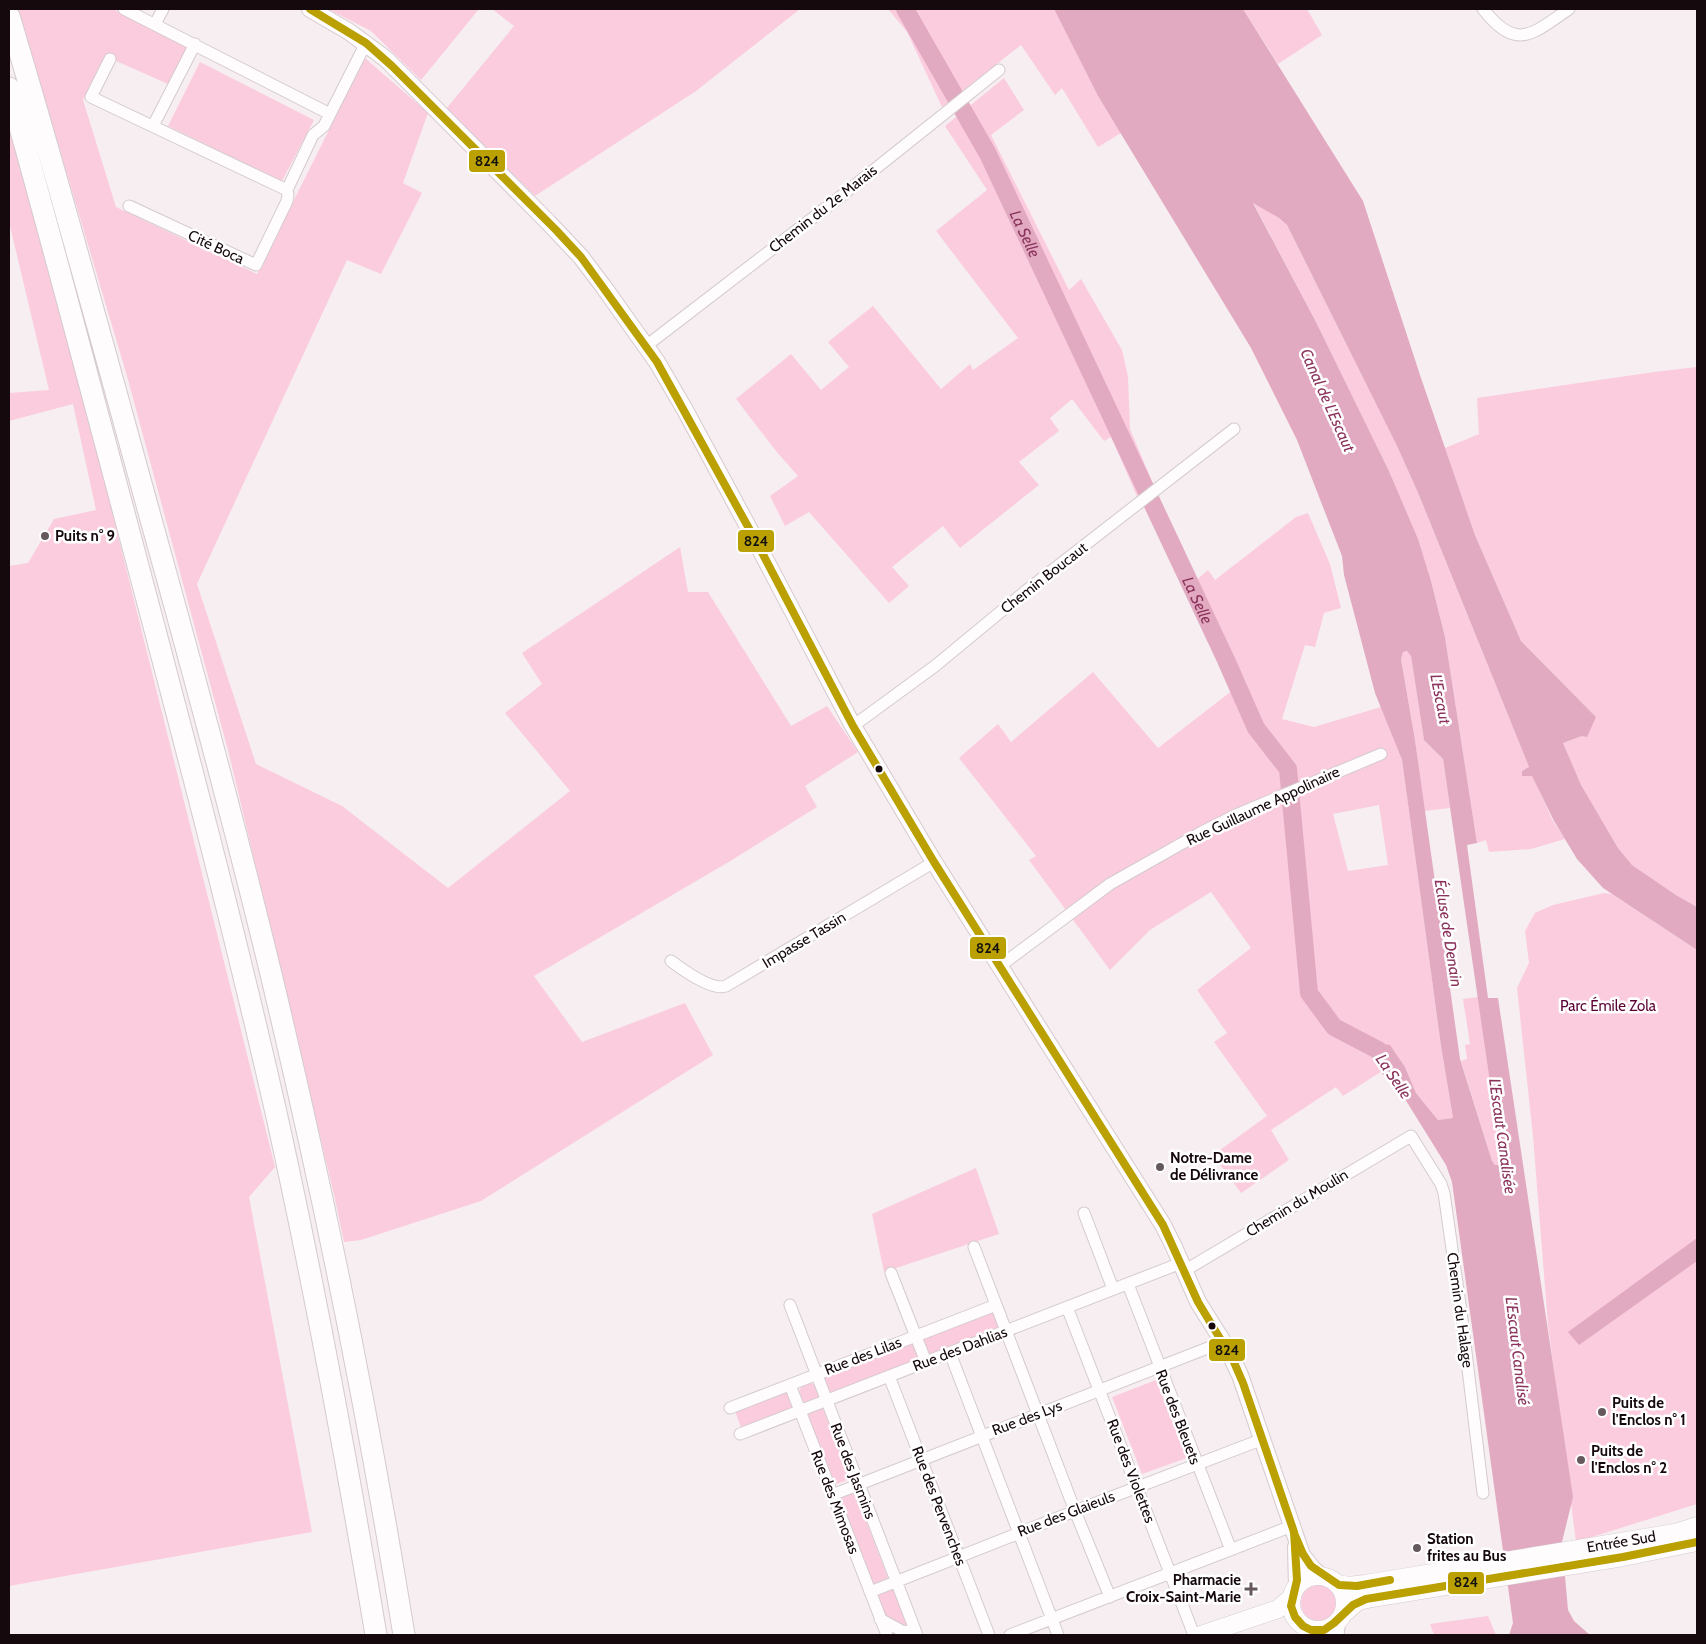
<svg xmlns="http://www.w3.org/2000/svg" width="1706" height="1644" font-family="Cabin,sans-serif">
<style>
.green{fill:#fbccde;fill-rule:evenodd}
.water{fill:#e1aac0;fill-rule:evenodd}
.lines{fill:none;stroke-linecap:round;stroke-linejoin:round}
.river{stroke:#e1aac0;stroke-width:18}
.street-casing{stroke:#d5cace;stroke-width:13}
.secondary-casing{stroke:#d5cace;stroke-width:18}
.primary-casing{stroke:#d5cace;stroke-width:19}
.highway-casing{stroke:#d5cace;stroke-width:23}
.street{stroke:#fefcfd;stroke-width:11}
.secondary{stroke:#fefcfd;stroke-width:16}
.primary{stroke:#fefcfd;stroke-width:18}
.highway{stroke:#fefcfd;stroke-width:21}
.bus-1-casing{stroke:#fff;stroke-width:11}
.bus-1{stroke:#bba001;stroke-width:8}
.poi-dot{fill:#65595d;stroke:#fff;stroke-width:2}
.bus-dot{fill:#16090e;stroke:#fff;stroke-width:2}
.labels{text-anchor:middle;stroke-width:5;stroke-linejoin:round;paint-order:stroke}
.street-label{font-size:15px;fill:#16090e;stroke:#fff}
.poi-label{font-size:15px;font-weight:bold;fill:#16090e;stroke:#fff;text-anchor:start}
.park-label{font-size:15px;fill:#5a0033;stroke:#fff}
.water-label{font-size:16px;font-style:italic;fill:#8b335c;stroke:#fff}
.line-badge{stroke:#fff;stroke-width:2}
.pale-badge-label{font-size:14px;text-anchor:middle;font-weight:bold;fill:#111}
</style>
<rect width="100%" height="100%" fill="#f7eef1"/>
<path class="green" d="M 18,9 L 113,9 L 188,47 L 168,84 L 105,56 L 83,100 L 116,207 L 257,274 L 365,58 L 428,113 L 403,183 L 422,193 L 381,274 L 347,260 L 197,584 L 256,764 L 342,806 L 448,888 L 570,791 L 505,713 L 542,684 L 522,653 L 680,547 L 688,592 L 708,592 L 791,726 L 827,706 L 858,752 L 805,786 L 817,807 L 727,863 L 534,976 L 582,1042 L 685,1003 L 713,1055 L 481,1201 L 361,1240 L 344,1242 L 335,1199 L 229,754 L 127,376 Z
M 328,9 L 479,9 L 421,80 L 371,31 Z
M 492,9 L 800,9 L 696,91 L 535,196 L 446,109 L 514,26 Z
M 888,9 L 1054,9 L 1098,96 L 1121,133 L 1098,147 L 1062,88 L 1055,95 L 1021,45 L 942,107 L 907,32 Z
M 1243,9 L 1307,9 L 1322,35 L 1278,64 Z
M 200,62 L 314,120 L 282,181 L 168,126 Z
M 1004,78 L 1024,110 L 991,135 L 1069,290 L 1081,279 L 1122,350 L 1128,377 L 1130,429 L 1154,486 L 1137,496 L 1111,437 L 1104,441 L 1072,399 L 1050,418 L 1059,431 L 1019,462 L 1039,485 L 960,548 L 943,526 L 892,567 L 909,586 L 889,603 L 809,512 L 785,526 L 770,496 L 798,476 L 776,451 L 736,399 L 791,354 L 821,390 L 849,367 L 828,342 L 873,306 L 941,389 L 970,364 L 973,370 L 1018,338 L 936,231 L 987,190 L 945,126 Z
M 9,130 L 28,195 L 85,403 L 275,1167 L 249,1197 L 312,1532 L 9,1586 L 9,566 L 28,563 L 54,519 L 96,510 L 73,404 L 9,421 L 9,393 L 49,390 L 9,222 Z
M 1253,202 L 1279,218 L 1287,225 L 1397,446 L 1419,495 L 1529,767 L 1522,771 L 1522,776 L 1532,775 L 1553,821 L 1565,839 L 1531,849 L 1489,852 L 1486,840 L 1477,843 L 1445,637 L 1431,581 L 1388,469 L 1316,322 Z
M 1697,367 L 1697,907 L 1676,895 L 1632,865 L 1618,848 L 1581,786 L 1563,743 L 1582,736 L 1596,717 L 1521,641 L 1475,535 L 1445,448 L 1479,434 L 1477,398 L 1654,372 Z
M 1308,513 L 1330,564 L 1341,608 L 1324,613 L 1315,647 L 1305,645 L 1282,719 L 1314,727 L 1381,707 L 1402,760 L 1441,1046 L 1453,1118 L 1438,1120 L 1416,1093 L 1405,1067 L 1377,1054 L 1387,1068 L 1343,1096 L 1336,1087 L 1271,1130 L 1289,1160 L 1241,1193 L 1213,1155 L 1267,1116 L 1214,1042 L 1227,1033 L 1197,990 L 1251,948 L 1211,892 L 1150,930 L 1110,970 L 1029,860 L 1036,856 L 959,758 L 998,724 L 1011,742 L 1093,672 L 1158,748 L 1233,690 L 1185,590 L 1208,570 L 1215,580 L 1296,517 ZM 1379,805 L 1388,865 L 1348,871 L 1333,814 Z
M 1408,651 L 1411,656 L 1424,740 L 1443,759 L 1450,808 L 1424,811 L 1415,740 L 1401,659 L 1403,652 Z
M 1604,893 L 1612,894 L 1697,950 L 1697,1504 L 1576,1542 L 1548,1325 L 1533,1136 L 1517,988 L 1529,963 L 1525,931 L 1535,913 L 1553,905 Z
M 1478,997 L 1502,1165 L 1495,1165 L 1492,1161 L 1461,1061 L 1467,1059 L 1465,1045 L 1470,1044 L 1463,999 Z
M 976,1168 L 999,1234 L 884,1272 L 872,1214 Z
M 993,1310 L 1001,1329 L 930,1356 L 923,1338 Z
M 912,1342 L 919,1359 L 829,1395 L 822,1378 Z
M 1156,1380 L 1187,1458 L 1142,1474 L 1112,1397 Z
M799 1393a10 10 0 1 1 20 0a10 10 0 1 1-20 0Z
M 786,1389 L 794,1408 L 742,1430 L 735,1411 Z
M 822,1406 L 850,1479 L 834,1485 L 807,1412 Z
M 855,1492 L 888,1578 L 873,1584 L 839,1498 Z
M1301 1603a18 18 0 1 1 36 0a18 18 0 1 1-36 0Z
M 895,1588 L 911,1629 L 886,1618 L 878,1595 Z
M 1488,1616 L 1496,1635 L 1434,1635 L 1430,1624 Z"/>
<path class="water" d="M 1054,9 L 1243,9 L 1363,201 L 1421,378 L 1475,535 L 1521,641 L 1596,717 L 1587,737 L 1582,736 L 1563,743 L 1581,785 L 1618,848 L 1632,865 L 1676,895 L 1697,907 L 1697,950 L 1603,888 L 1577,859 L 1554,821 L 1532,776 L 1522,776 L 1522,771 L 1529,767 L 1419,495 L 1397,446 L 1287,225 L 1279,218 L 1253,203 L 1316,322 L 1388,469 L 1418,539 L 1431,581 L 1445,637 L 1477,843 L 1467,845 L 1488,998 L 1498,998 L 1573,1497 L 1562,1542 L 1568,1610 L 1574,1621 L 1590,1635 L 1509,1635 L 1513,1623 L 1452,1182 L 1446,1165 L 1377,1054 L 1378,1043 L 1390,1045 L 1405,1067 L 1416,1093 L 1438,1120 L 1453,1118 L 1441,1046 L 1402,760 L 1375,693 L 1344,575 L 1342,556 L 1297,440 L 1251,348 L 1098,96 ZM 1407,651 L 1411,656 L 1424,740 L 1443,759 L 1502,1165 L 1495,1165 L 1492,1161 L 1460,1059 L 1415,740 L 1401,659 L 1403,652 Z
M 1697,1238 L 1697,1261 L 1579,1345 L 1568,1332 Z"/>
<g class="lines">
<path class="river" id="s1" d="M 905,9 L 988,154 L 1226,660 L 1256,728 L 1288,769 L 1309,993 L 1334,1027 L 1378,1050 L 1390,1069"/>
<g class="street-casing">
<path id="street" d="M 124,9 L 330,114
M 1483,9 C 1517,52 1532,34 1569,9
M 155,24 L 163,9
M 110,59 L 91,97 L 287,190 L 313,135 L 324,126 L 366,43
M 153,126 L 195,44
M 129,206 L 256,265 L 287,201 L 288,195 L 287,190
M 646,346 L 840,197 L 999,70
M 853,726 L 935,666 L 1027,590 L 1234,429
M 671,961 C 683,970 712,991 726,986 L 934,862
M 1000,966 L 1110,884 L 1202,832 L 1238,814 L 1381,754
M 1084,1213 L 1113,1289
M 974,1247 L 1075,1511 L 1110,1597
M 1184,1271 L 1411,1136 L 1441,1184 L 1444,1193 L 1461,1311 L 1483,1493
M 891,1273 L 926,1362
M 1128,1284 L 1231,1550
M 790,1305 L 917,1635
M 1067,1307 L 1194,1635
M 950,1353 L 1058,1635
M 889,1376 L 989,1635
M 790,1385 L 887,1635
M 730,1408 L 996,1305
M 740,1434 L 1181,1263
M 832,1495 L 1223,1342
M 870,1592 L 1075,1511 L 1263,1439
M 880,1619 L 902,1631 L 916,1632
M 1313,1630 L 1321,1635
M 1010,1635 L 1292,1526
M 1338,1635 L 1340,1619"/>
</g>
<g class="secondary-casing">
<path id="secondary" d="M 310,9 L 348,31 L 386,59 L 549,223 L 581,257 L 603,286 L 657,362 L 685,410 L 752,534 L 853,726 L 934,862 L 1163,1225 L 1174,1247 L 1198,1302 L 1227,1348 L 1240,1375 L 1302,1555 L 1313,1569 L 1322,1577
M 1296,1547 L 1297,1587"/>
</g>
<g class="primary-casing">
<g id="primary">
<circle cx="1318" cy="1603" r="27"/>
<path id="s2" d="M 1337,1584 L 1349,1586 L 1365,1584 L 1675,1533 L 1697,1526"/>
<path d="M 1343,1614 L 1358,1601 L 1372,1598 L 1623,1557 L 1697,1542"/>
<path d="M 1201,1635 L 1278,1609 L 1292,1597"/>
</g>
</g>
<g class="highway-casing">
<path id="highway" d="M 9,16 C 59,182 104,349 150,516 C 192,667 233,818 270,970 C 323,1190 368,1412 404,1635
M 9,88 C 49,229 86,371 124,513 C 177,713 231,914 277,1117 C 315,1289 347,1462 376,1635"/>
</g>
<use href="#street" class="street"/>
<use href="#secondary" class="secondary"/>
<use href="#primary" class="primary"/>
<use href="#highway" class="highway"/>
<g class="bus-1-casing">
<path id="bus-1" d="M 310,9 L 366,43 L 392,66 L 556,230 L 581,257 L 657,362 L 757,543 L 853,726 L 934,862 L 1163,1225 L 1198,1302 L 1233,1360 L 1243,1383 L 1294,1532 L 1297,1580 L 1291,1606 L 1295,1617 L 1303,1626 L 1311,1630 L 1324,1630 L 1334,1623 L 1353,1605 L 1366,1599 L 1623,1557 L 1697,1542
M 1294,1533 L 1303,1554 L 1311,1566 L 1339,1585 L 1357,1586 L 1390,1580"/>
</g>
<use href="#bus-1" class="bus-1"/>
</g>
<g class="poi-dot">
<circle cx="45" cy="536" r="5"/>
<circle cx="1160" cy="1167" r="5"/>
<circle cx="1602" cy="1412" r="5"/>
<circle cx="1581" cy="1460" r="5"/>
<circle cx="1417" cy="1548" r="5"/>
<path d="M1248.5 1581.5h5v5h5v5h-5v5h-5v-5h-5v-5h5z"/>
</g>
<g class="bus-dot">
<circle cx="879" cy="769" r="4.5"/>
<circle cx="1212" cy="1326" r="4.5"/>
</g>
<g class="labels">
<g class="street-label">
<text transform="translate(823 209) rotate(-38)" y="5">Chemin du 2e Marais</text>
<text transform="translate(216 247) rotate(25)" y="5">Cité Boca</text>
<text transform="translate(1044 578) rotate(-38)" y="5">Chemin Boucaut</text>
<text transform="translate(1263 806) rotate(-25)" y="5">Rue Guillaume Appolinaire</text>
<text transform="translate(804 940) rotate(-31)" y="5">Impasse Tassin</text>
<text transform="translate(1297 1203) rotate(-31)" y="5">Chemin du Moulin</text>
<text transform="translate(1460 1310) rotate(82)" y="5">Chemin du Halage</text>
<text transform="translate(960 1349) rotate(-21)" y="5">Rue des Dahlias</text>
<text transform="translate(863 1356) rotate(-21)" y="5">Rue des Lilas</text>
<text transform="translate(1178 1417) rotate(69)" y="5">Rue des Bleuets</text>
<text transform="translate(1027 1418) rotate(-21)" y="5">Rue des Lys</text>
<text transform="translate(853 1471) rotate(69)" y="5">Rue des Jasmins</text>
<text transform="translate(1131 1471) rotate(69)" y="5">Rue des Violettes</text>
<text transform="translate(835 1502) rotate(69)" y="5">Rue des Mimosas</text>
<text transform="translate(939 1506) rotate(69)" y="5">Rue des Pervenches</text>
<text transform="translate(1066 1514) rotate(-21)" y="5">Rue des Glaieuls</text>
<text dy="5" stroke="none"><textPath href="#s2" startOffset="288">Entrée Sud</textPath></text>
</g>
<g class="poi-label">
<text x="55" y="541">Puits n° 9</text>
<text x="1170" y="1163">Notre-Dame<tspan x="1170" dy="17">de Délivrance</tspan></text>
<text x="1612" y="1408">Puits de<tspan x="1612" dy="17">l'Enclos n° 1</tspan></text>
<text x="1591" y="1456">Puits de<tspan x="1591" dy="17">l'Enclos n° 2</tspan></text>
<text x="1427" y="1544">Station<tspan x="1427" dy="17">frites au Bus</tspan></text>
<text x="1241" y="1585" text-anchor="end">Pharmacie<tspan x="1241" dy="17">Croix-Saint-Marie</tspan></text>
</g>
<g class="park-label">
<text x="1608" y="1011">Parc Émile Zola</text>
</g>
<g class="water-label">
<text dy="6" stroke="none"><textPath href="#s1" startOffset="255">La Selle</textPath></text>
<text transform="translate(1328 400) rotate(66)" y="6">Canal de L'Escaut</text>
<text dy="6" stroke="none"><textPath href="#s1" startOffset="660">La Selle</textPath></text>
<text transform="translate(1441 699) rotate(79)" y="6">L'Escaut</text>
<text transform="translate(1449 933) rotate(81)" y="6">Écluse de Denain</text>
<text transform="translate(1394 1076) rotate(56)" y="6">La Selle</text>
<text transform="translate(1503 1136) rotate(82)" y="6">L'Escaut Canalisée</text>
<text transform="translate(1518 1351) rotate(83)" y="6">L'Escaut Canalisé</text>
</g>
</g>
<g class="line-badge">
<rect x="468" y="149" width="38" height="24" rx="5" fill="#bba001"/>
<rect x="737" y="529" width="38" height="24" rx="5" fill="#bba001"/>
<rect x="969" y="936" width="38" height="24" rx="5" fill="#bba001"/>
<rect x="1208" y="1338" width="38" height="24" rx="5" fill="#bba001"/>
<rect x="1447" y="1571" width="38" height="24" rx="5" fill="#bba001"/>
</g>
<g class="pale-badge-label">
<text x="487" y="166">824</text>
<text x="756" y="546">824</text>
<text x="988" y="953">824</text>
<text x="1227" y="1355">824</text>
<text x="1466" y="1587">824</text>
</g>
<rect width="1706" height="1644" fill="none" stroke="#16090e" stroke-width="20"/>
</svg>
